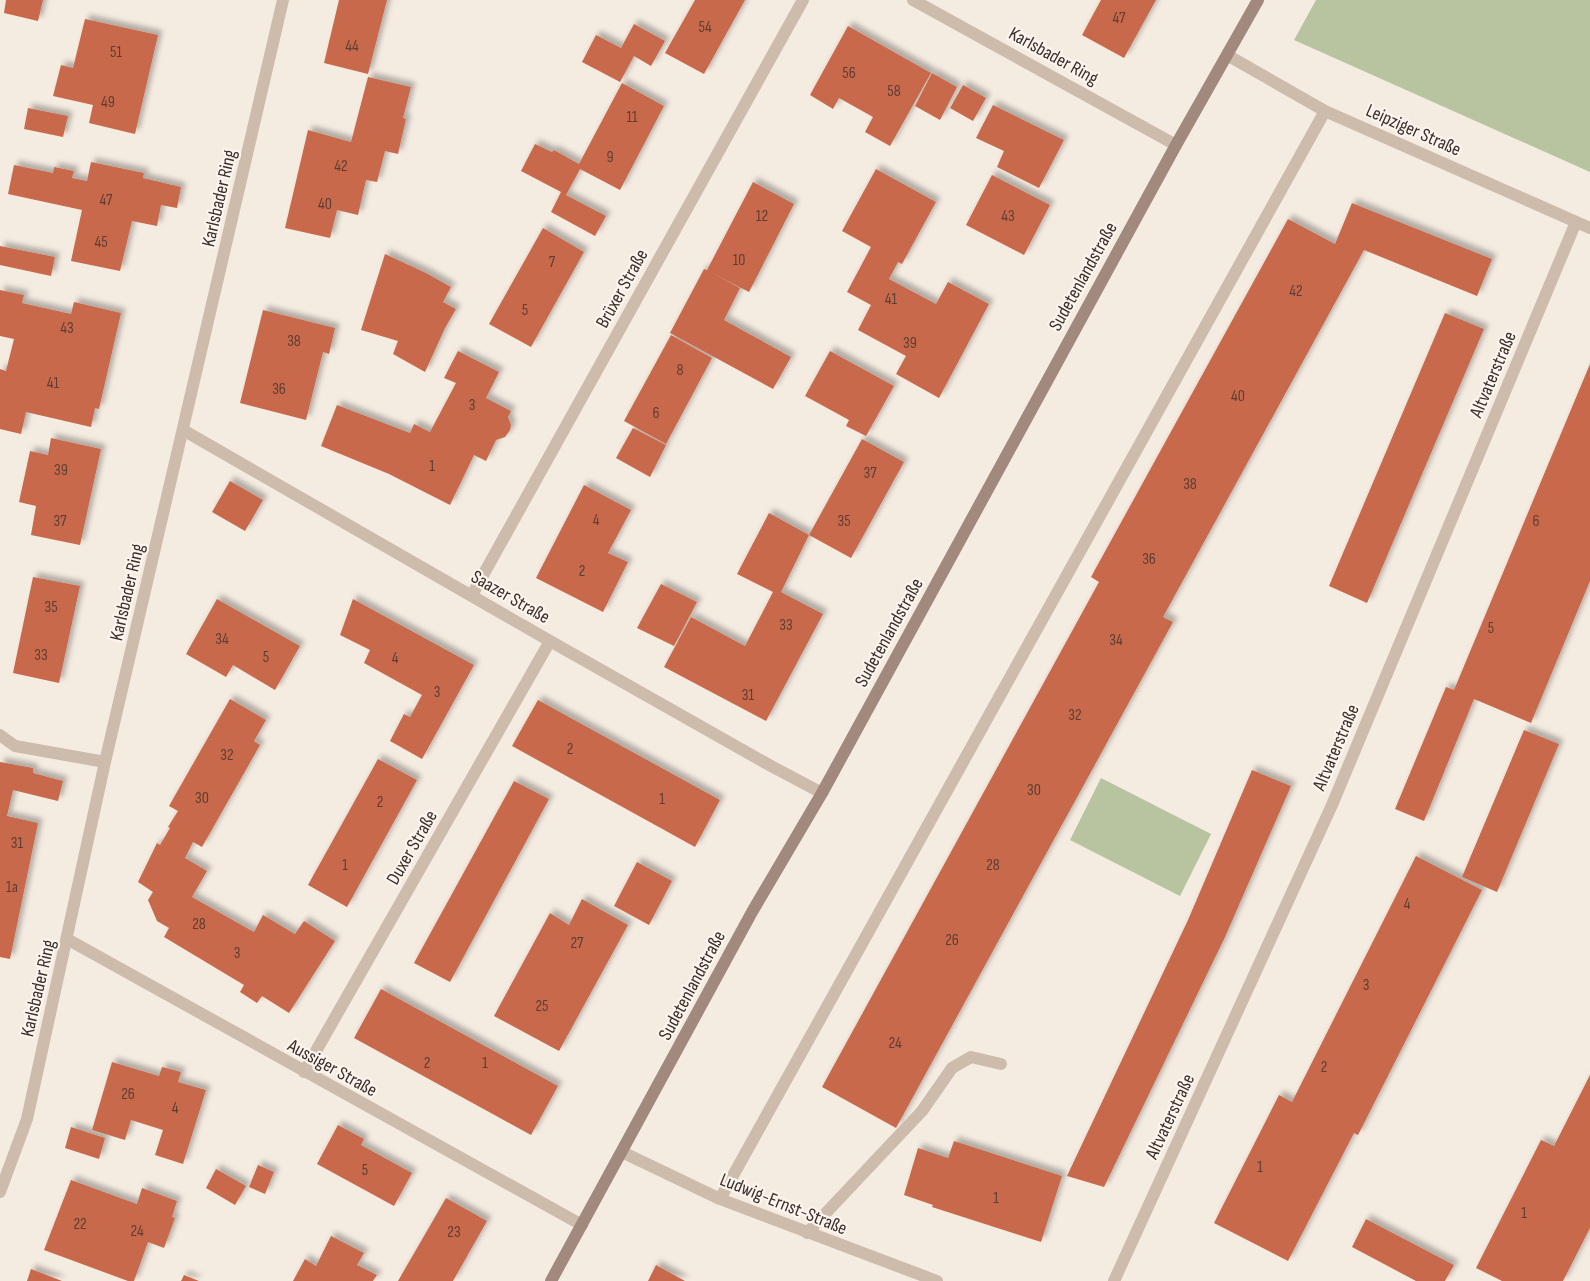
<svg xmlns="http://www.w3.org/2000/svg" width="1590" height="1281" font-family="'Sofia Sans Condensed',sans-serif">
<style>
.green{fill:#b8c4a0}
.building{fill:#c8694b;filter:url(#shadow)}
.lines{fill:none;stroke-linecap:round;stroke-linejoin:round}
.lane{stroke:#cdbbac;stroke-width:12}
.street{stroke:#cdbbac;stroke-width:12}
.secondary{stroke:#a18a7d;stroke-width:12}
.labels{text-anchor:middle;stroke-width:4.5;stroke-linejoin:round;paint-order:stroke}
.number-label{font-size:16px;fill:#5e3e33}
.street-label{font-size:19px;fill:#3b302b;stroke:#fbf5ee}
</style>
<defs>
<filter id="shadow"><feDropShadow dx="4.5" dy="-4.5" stdDeviation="2.5" flood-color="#0004"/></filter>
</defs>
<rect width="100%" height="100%" fill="#f4ebe1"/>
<path class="green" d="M 1316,0 L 1590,0 L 1590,172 L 1294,40 Z
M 1101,778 L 1211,834 L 1180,896 L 1070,840 Z"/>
<path class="building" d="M 6,0 L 43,0 L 38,21 L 4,13 Z
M 339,0 L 387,0 L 368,74 L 324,63 Z
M 695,0 L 745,0 L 704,74 L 665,53 Z
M 1101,0 L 1156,0 L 1124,58 L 1082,35 Z
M 85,19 L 158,35 L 135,134 L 89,123 L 93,105 L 53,96 L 61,65 L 73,68 Z
M 634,24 L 665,41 L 651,66 L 634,56 L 620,82 L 582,62 L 596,35 L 621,48 Z
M 848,26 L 931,73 L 890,146 L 865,132 L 873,117 L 839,98 L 833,109 L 810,95 Z
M 932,73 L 957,87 L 940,120 L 915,106 Z
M 368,77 L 411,87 L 403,118 L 406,119 L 398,154 L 385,151 L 377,182 L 366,180 L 358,215 L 337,210 L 330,238 L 285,228 L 308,130 L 351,142 Z
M 622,83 L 664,106 L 620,190 L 580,169 L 566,195 L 606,216 L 595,236 L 551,212 L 561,192 L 521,171 L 535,144 L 552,152 L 554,150 L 579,164 Z
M 963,85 L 986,98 L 973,121 L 950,108 Z
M 993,105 L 1064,140 L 1039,188 L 997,167 L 1004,151 L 976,138 Z
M 28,108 L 68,116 L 63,137 L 24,129 Z
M 91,162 L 144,173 L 143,178 L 181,187 L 177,208 L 161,205 L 157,226 L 132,221 L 120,271 L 71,261 L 82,210 L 8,194 L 14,165 L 53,173 L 54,167 L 74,171 L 72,178 L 87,181 Z
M 876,169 L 936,202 L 902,264 L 898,262 L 889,279 L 936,304 L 948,282 L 989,304 L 939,398 L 896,374 L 906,356 L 858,330 L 871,305 L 847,292 L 871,247 L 842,231 Z
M 992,175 L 1050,205 L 1024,255 L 966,225 Z
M 753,182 L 794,204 L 749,292 L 710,272 L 740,288 L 724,320 L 791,357 L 773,389 L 670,333 L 704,269 L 707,270 Z
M 1352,203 L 1492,259 L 1477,296 L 1364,250 L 1163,617 L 1173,622 L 896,1128 L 822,1087 L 1099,582 L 1091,577 L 1288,219 L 1335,244 Z
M 543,228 L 584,252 L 531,347 L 489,324 Z
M 0,246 L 55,257 L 51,276 L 0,265 Z
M 385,254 L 426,273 L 451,287 L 443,302 L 456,309 L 445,328 L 425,372 L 393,354 L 398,341 L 361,330 Z
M 0,290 L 24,295 L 22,303 L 71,314 L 74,302 L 121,313 L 99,409 L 95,408 L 91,427 L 26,412 L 21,434 L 0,429 L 0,369 L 6,371 L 14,339 L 0,336 Z
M 263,310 L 335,328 L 329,354 L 323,352 L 306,420 L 240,403 Z
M 1445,313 L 1484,329 L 1367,603 L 1329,586 Z
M 671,335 L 712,358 L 666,444 L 624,421 Z
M 458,351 L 499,372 L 486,398 L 511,411 L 508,417 L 511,425 L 510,430 L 505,437 L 496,440 L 486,461 L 474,455 L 450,505 L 389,474 L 321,446 L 337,405 L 410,433 L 414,424 L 430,432 L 456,383 L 444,378 Z
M 830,351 L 894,386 L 866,436 L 846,426 L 849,420 L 805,396 Z
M 1590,364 L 1590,581 L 1531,723 L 1474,699 L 1424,821 L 1395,809 L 1446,687 L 1454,690 Z
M 633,428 L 666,445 L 650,477 L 616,458 Z
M 51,438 L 101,449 L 80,545 L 31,535 L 36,506 L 19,502 L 30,451 L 48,455 Z
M 862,439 L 904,462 L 851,558 L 809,535 L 781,592 L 823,614 L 766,721 L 664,667 L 691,617 L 745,646 L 773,592 L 737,574 L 769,513 L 809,535 Z
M 230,481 L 263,500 L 245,531 L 212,512 Z
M 584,485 L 631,510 L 608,553 L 628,562 L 603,612 L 536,578 Z
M 33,577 L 80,586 L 59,683 L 13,673 Z
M 661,584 L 697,602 L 674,646 L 637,628 Z
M 217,599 L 300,646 L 275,690 L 233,665 L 226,677 L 186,654 Z
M 353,599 L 474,665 L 422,759 L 390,741 L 404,714 L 410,717 L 422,695 L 364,663 L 370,650 L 340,635 Z
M 230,699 L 266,720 L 254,741 L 260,745 L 202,847 L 193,842 L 185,858 L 207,871 L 192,897 L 254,932 L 263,915 L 295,934 L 304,921 L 335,941 L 289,1013 L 262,996 L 257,1003 L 240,992 L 244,985 L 164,937 L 169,928 L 157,921 L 148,900 L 153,892 L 138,882 L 157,843 L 160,845 L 170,828 L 168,827 L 178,811 L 169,806 Z
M 538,700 L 720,800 L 695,847 L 512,746 Z
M 1524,730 L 1559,744 L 1497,892 L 1462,877 Z
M 378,759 L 417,780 L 347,907 L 308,885 Z
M 0,762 L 33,768 L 33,773 L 63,781 L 58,801 L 13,790 L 7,816 L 38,823 L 10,959 L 0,957 Z
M 1252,770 L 1291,786 L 1225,937 L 1104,1187 L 1067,1176 L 1188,920 Z
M 514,781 L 549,799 L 450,982 L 414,963 Z
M 1416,856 L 1482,890 L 1358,1135 L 1354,1133 L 1288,1261 L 1214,1223 L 1279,1095 L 1292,1102 Z
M 637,862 L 672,881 L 649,925 L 614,906 Z
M 582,899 L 628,925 L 559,1051 L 494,1016 L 550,913 L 569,925 Z
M 381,989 L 558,1086 L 531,1135 L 354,1038 Z
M 112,1062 L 159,1076 L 162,1067 L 181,1072 L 178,1082 L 206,1090 L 183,1164 L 155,1155 L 163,1130 L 131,1120 L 125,1140 L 92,1130 Z
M 1590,1075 L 1590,1228 L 1563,1281 L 1502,1281 L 1476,1268 L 1541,1140 L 1554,1146 Z
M 338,1125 L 364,1139 L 361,1145 L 412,1173 L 394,1206 L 317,1164 Z
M 71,1127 L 105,1138 L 99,1159 L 65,1148 Z
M 954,1141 L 1062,1176 L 1041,1242 L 932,1207 L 933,1205 L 904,1195 L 918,1148 L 948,1158 Z
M 258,1165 L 274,1172 L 265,1194 L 249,1187 Z
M 216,1169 L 246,1186 L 235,1205 L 206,1188 Z
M 71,1180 L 137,1204 L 142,1188 L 177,1201 L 172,1217 L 175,1218 L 164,1248 L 148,1242 L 134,1281 L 128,1281 L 44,1250 Z
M 446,1198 L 487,1221 L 453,1281 L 398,1281 Z
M 1366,1219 L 1454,1265 L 1445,1281 L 1416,1281 L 1352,1247 Z
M 331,1236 L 364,1253 L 357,1265 L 377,1275 L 373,1281 L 293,1281 L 305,1259 L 316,1266 Z
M 656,1265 L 685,1281 L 648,1281 Z
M 31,1269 L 62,1281 L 27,1281 Z
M 184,1275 L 199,1281 L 181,1281 Z"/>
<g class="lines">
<path class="lane" d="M 807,1233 L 922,1111 L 952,1068 L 971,1057 L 1001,1064"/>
<path class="street" d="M 913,0 L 1176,145
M 1227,55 L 1325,111 L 1590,228
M 183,430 L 550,641 L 771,766 L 822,793
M 472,595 L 803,0
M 0,735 L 15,746 L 105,762
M 67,939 L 582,1225
M 304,1072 L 550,641
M 622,1152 L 720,1199 L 937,1281
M 0,1192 L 27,1119 L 105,762 L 283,0
M 720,1199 L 1325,111
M 1114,1281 L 1332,805 L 1576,222"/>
<path class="secondary" d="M 551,1281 L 752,912 L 822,793 L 1176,145 L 1258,0"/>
</g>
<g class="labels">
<g class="number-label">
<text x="1119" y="23">47</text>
<text x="705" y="32">54</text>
<text x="352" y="51">44</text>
<text x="116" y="57">51</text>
<text x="849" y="78">56</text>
<text x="894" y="96">58</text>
<text x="108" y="107">49</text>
<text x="632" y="122">11</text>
<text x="610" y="162">9</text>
<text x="341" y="171">42</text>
<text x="106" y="205">47</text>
<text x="325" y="209">40</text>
<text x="762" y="221">12</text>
<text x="1008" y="221">43</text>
<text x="101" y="247">45</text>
<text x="739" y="265">10</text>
<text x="552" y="267">7</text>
<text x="1296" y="296">42</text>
<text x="891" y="304">41</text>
<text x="525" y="315">5</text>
<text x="67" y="333">43</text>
<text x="294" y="346">38</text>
<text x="910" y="348">39</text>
<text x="680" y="375">8</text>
<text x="53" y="388">41</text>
<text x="279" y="394">36</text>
<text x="1238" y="401">40</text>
<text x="472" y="410">3</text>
<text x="656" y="418">6</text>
<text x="432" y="471">1</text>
<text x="61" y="475">39</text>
<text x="870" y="478">37</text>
<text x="1190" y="489">38</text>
<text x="596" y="525">4</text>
<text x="60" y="526">37</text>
<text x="844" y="526">35</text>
<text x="1536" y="526">6</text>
<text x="1149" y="564">36</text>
<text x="582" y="576">2</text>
<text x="51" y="612">35</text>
<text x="786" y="630">33</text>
<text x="1491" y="633">5</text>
<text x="222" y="644">34</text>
<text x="1116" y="645">34</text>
<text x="41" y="660">33</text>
<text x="266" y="662">5</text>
<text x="395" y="663">4</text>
<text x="437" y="697">3</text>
<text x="748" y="700">31</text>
<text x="1075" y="720">32</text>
<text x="570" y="754">2</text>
<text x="227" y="760">32</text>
<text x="1034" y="795">30</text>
<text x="202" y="803">30</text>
<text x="662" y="804">1</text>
<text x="380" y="807">2</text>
<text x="17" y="848">31</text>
<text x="345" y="870">1</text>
<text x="993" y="870">28</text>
<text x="12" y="892">1a</text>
<text x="1407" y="909">4</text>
<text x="199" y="929">28</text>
<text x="952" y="945">26</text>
<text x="577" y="948">27</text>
<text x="237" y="958">3</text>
<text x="1366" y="990">3</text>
<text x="542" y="1011">25</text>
<text x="895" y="1048">24</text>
<text x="427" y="1068">2</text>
<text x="485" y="1068">1</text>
<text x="1324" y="1072">2</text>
<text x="128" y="1099">26</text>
<text x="175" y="1113">4</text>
<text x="1260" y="1172">1</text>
<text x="365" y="1175">5</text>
<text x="996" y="1203">1</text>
<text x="1524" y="1218">1</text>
<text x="80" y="1229">22</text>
<text x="137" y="1236">24</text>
<text x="454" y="1237">23</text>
</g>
<g class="street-label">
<text transform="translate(1054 55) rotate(29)" y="7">Karlsbader Ring</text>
<text transform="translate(1414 129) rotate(24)" y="7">Leipziger Straße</text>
<text transform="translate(218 198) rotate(-77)" y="7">Karlsbader Ring</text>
<text transform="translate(1082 276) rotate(-61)" y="7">Sudetenlandstraße</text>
<text transform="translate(621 288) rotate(-61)" y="7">Brüxer Straße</text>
<text transform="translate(1492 374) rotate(-67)" y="7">Altvaterstraße</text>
<text transform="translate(126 592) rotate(-77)" y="7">Karlsbader Ring</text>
<text transform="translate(511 596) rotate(30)" y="7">Saazer Straße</text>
<text transform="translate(888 632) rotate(-61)" y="7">Sudetenlandstraße</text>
<text transform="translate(1335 747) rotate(-67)" y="7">Altvaterstraße</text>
<text transform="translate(411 847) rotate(-60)" y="7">Duxer Straße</text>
<text transform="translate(691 985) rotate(-62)" y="7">Sudetenlandstraße</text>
<text transform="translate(37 988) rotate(-77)" y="7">Karlsbader Ring</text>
<text transform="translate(333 1067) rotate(29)" y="7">Aussiger Straße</text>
<text transform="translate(1169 1116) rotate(-65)" y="7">Altvaterstraße</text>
<text transform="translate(784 1203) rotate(22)" y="7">Ludwig-Ernst-Straße</text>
</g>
</g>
</svg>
